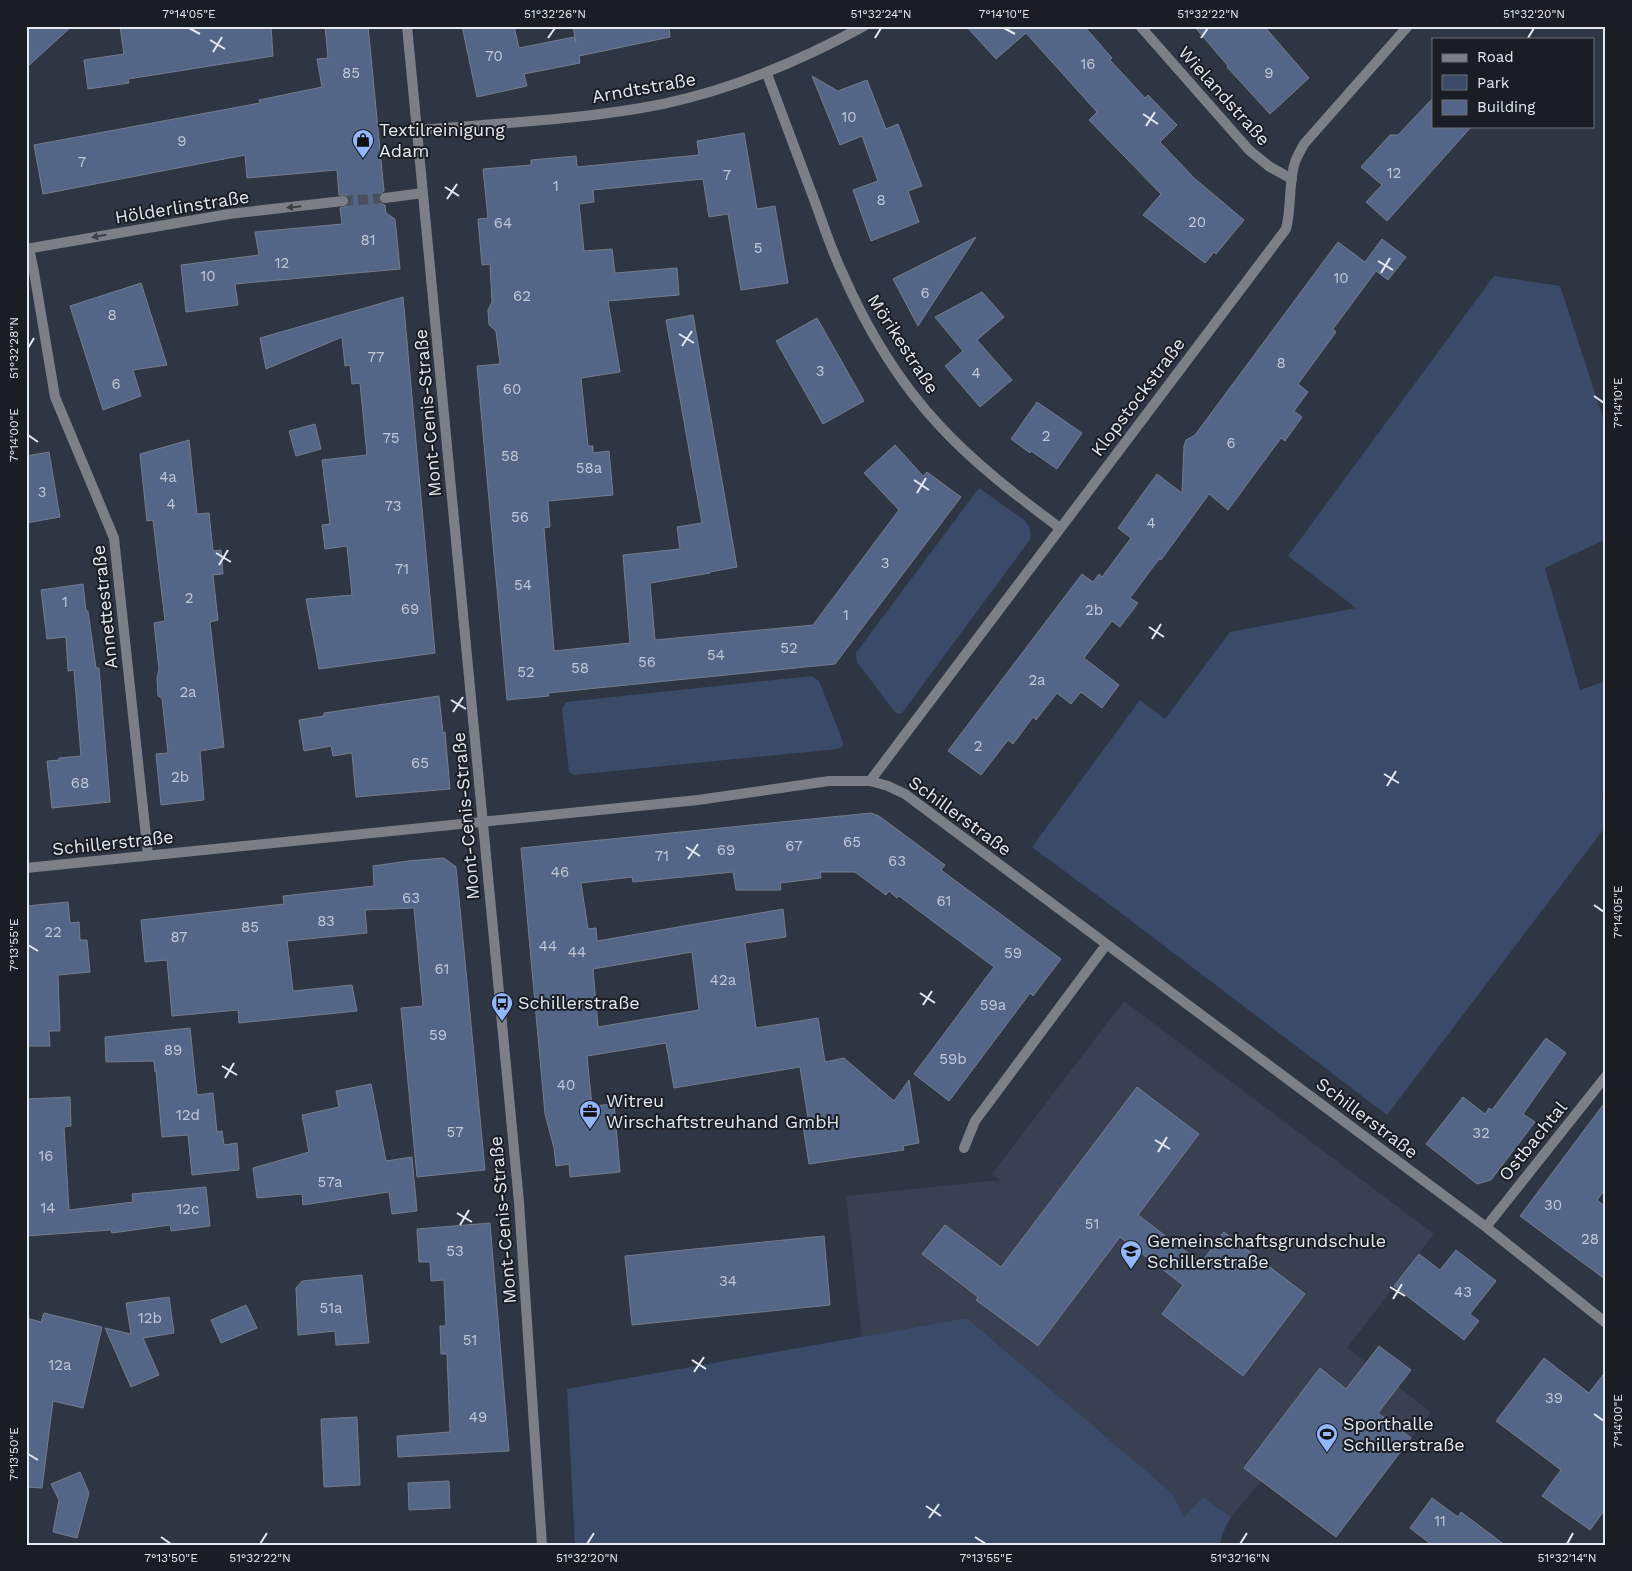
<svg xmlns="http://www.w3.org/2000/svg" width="1632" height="1571" font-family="'Work Sans',sans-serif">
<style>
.built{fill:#384052}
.green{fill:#3a4a69}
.building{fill:#546688;stroke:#747c8b;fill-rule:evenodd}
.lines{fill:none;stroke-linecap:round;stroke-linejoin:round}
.street-tunnel{stroke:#4a515d;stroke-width:10;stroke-dasharray:10 5;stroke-linecap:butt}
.street{stroke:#7c8086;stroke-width:10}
.oneway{fill:#3c4046}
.ticks{fill:none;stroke:#e4e9f1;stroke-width:2}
.labels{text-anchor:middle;stroke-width:4;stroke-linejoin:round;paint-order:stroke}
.number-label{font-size:15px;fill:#c0c8d7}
.street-label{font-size:18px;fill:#e4e9f1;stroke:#1a1d23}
.poi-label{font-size:18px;fill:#e4e9f1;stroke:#1a1d23;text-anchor:start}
.neatline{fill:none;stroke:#e4e9f1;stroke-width:2}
.ticks-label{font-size:12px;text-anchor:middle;fill:#e4e9f1}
</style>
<rect width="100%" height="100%" fill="#2f3643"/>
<path class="built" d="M 1124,1001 L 1434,1234 L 1347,1348 L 1431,1412 L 1336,1537 L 1261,1481 L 1231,1517 L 1203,1497 L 1184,1517 L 1173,1494 L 967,1318 L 862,1337 L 846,1196 L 1000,1180 L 992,1174 Z"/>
<path class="green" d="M 1494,276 L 1560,286 L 1606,427 L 1606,539 L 1545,568 L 1580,690 L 1606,681 L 1606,792 L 1602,794 L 1606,811 L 1606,826 L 1387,1115 L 1113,907 L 1032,847 L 1140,700 L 1165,719 L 1230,632 L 1356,608 L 1288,556 Z
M 979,488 L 1024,520 L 1029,526 L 1031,538 L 902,713 L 899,714 L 895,712 L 857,662 L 856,653 Z
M 812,676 L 819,681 L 843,742 L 842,747 L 838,749 L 573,775 L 569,772 L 562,709 L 566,702 Z
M 967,1318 L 1173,1494 L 1184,1517 L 1203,1497 L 1231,1517 L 1223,1532 L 1220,1545 L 575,1545 L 567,1389 Z"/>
<path class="building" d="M 26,26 L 72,26 L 26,68 Z
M 120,26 L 271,26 L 273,56 L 128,79 L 129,83 L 88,89 L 84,60 L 124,54 Z
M 325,26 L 368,26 L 384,191 L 379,195 L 378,199 L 380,203 L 385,205 L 386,213 L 395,219 L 400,269 L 235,284 L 238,305 L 186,312 L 181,265 L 259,255 L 255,232 L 342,224 L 340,208 L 347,206 L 350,201 L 346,195 L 339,195 L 337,170 L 247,178 L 245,155 L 43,194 L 34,145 L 260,103 L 259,100 L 322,87 L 317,59 L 328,58 Z
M 462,26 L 514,26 L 519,48 L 574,37 L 576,43 L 573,26 L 669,26 L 670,37 L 579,56 L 580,63 L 524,74 L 527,86 L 477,97 Z
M 966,26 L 1084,26 L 1112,58 L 1110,60 L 1145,98 L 1148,95 L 1177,125 L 1160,142 L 1194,178 L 1244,220 L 1216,254 L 1214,252 L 1205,263 L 1143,215 L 1161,194 L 1089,120 L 1097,112 L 1026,33 L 996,59 Z
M 1194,26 L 1264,26 L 1309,78 L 1270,114 L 1227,67 L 1228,66 Z
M 812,76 L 838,91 L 867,80 L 886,129 L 898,124 L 922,186 L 908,191 L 919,222 L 871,241 L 853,190 L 878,181 L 862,136 L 840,145 Z
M 1433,98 L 1433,126 L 1472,126 L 1387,221 L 1366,202 L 1382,185 L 1361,167 L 1390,135 L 1398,135 Z
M 744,133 L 757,209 L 775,206 L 788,283 L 741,290 L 728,214 L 709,217 L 703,179 L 593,190 L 594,202 L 579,204 L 584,251 L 612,249 L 615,273 L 677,268 L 679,295 L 608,301 L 620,372 L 581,378 L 588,446 L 593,446 L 593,453 L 609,451 L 613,495 L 548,501 L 550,527 L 544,528 L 554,651 L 630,643 L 623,555 L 680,549 L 677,527 L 702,523 L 666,320 L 693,315 L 737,567 L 710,572 L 710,573 L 650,583 L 655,640 L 813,625 L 899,510 L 864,473 L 895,445 L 923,476 L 927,472 L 961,497 L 835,664 L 548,693 L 549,696 L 507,700 L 477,366 L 500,364 L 496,331 L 489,325 L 488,310 L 492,302 L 490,264 L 482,265 L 478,219 L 488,218 L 483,169 L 531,165 L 531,160 L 576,156 L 577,167 L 699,155 L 697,141 Z
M 976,237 L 918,326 L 893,279 Z
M 1382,239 L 1406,257 L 1388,280 L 1376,271 L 1333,329 L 1336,332 L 1298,384 L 1308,392 L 1294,411 L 1302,417 L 1285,441 L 1281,438 L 1228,510 L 1209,494 L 1161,560 L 1159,559 L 1130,598 L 1138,603 L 1120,627 L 1112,621 L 1084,658 L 1119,685 L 1102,708 L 1081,692 L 1071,704 L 1057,693 L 1036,720 L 1033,717 L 1013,744 L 1008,740 L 981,775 L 948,751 L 1082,574 L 1093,582 L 1099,574 L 1102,577 L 1131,538 L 1118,528 L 1157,474 L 1182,493 L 1184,446 L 1186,440 L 1195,435 L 1338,242 L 1365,262 Z
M 141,283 L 167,365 L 133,370 L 141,396 L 103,410 L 70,306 Z
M 982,292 L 1004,317 L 977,340 L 1012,380 L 980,407 L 945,366 L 963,351 L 935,317 Z
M 403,297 L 435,653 L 319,669 L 306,599 L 352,595 L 347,546 L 325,549 L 322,525 L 330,524 L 322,460 L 367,455 L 360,383 L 352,384 L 350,365 L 345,366 L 342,337 L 266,369 L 260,338 Z
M 817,318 L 864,401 L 823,424 L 776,341 Z
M 1037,402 L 1082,433 L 1057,469 L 1031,451 L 1030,453 L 1011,439 Z
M 315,424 L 321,449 L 296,456 L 289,431 Z
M 189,440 L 197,514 L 209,513 L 213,551 L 221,550 L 223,574 L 213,575 L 218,620 L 210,622 L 224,747 L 200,751 L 204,800 L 161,805 L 156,754 L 168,753 L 162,698 L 158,696 L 157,678 L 159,669 L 154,623 L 165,621 L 153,520 L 147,521 L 140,454 Z
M 49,452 L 60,517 L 26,523 L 26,456 Z
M 83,584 L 86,611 L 88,611 L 96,668 L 99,668 L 110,802 L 52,808 L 47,761 L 59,760 L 59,758 L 81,756 L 74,670 L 68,671 L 66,637 L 47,639 L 41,590 Z
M 439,696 L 443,733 L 445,732 L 450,789 L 356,797 L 352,753 L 333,756 L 331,746 L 304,751 L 299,720 L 324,716 L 324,713 Z
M 871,813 L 879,816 L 945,865 L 941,870 L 1061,959 L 1033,996 L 1030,993 L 949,1101 L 914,1074 L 994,967 L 899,896 L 897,898 L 889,891 L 886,895 L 855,872 L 820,872 L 821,878 L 780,883 L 781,890 L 736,890 L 733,872 L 633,882 L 632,877 L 581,883 L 588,929 L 596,928 L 597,941 L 783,909 L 786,937 L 745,943 L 756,1028 L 818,1018 L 825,1062 L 844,1058 L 894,1101 L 909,1080 L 919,1143 L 903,1146 L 904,1150 L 809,1164 L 802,1119 L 808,1118 L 800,1067 L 674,1088 L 666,1043 L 587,1056 L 592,1106 L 614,1104 L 620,1172 L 570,1177 L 569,1164 L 556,1166 L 554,1148 L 545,1114 L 521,848 ZM 692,952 L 699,1010 L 598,1027 L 593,969 Z
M 444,858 L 456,867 L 485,1170 L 417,1177 L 401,1008 L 423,1006 L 414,908 L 365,910 L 367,933 L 287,941 L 293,991 L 352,985 L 357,1011 L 239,1023 L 238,1010 L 172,1016 L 167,960 L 145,962 L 141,920 L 284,904 L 283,896 L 374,886 L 373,866 L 408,861 Z
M 68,902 L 70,923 L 79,922 L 80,940 L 87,940 L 90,972 L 58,975 L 60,1031 L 49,1031 L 50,1046 L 26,1046 L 26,906 Z
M 190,1028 L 197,1095 L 213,1093 L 217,1132 L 222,1131 L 224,1145 L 237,1143 L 239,1170 L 192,1175 L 188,1135 L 162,1137 L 156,1071 L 155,1072 L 154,1061 L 106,1062 L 105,1037 Z
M 1546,1038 L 1566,1053 L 1523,1114 L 1535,1122 L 1491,1180 L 1477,1184 L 1426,1144 L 1463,1097 L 1485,1114 L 1489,1108 L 1492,1110 Z
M 371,1084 L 386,1161 L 412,1157 L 417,1211 L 392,1214 L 389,1192 L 303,1205 L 302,1194 L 257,1198 L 253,1168 L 309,1152 L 302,1115 L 339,1107 L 336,1091 Z
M 1137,1087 L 1199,1134 L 1138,1215 L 1201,1263 L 1224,1232 L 1305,1294 L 1243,1376 L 1162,1314 L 1183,1285 L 1120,1237 L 1038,1346 L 976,1300 L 978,1297 L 922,1254 L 945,1225 L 1001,1267 Z
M 70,1097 L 71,1126 L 64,1127 L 69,1210 L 133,1202 L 132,1194 L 206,1187 L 210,1226 L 171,1231 L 170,1225 L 112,1233 L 111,1230 L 26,1236 L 26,1099 Z
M 1606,1101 L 1606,1188 L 1597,1200 L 1606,1207 L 1606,1280 L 1520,1216 Z
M 490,1223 L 509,1451 L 398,1457 L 397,1436 L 450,1432 L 447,1354 L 441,1354 L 440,1326 L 446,1326 L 444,1280 L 431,1281 L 430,1262 L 419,1262 L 417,1229 Z
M 824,1236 L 830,1305 L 632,1325 L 625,1256 Z
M 1456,1250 L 1496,1281 L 1470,1314 L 1479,1321 L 1464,1340 L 1394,1286 L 1419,1254 L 1440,1270 Z
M 362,1275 L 369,1343 L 336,1345 L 335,1331 L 298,1335 L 296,1288 L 302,1281 Z
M 169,1297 L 174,1333 L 143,1338 L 159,1375 L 131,1387 L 105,1328 L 131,1334 L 126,1303 Z
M 246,1305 L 257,1328 L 221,1343 L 211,1320 Z
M 44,1313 L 102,1327 L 83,1408 L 53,1401 L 42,1488 L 26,1487 L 26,1318 L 41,1322 Z
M 1379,1346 L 1411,1370 L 1378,1413 L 1411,1438 L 1336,1537 L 1244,1468 L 1320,1368 L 1346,1389 Z
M 1544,1358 L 1589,1393 L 1606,1371 L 1606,1508 L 1590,1530 L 1542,1496 L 1561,1470 L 1496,1421 Z
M 357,1417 L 360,1485 L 324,1487 L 321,1419 Z
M 80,1472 L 89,1493 L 77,1538 L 53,1532 L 59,1500 L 51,1484 Z
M 449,1481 L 450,1508 L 409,1510 L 408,1483 Z
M 1432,1498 L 1458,1517 L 1461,1512 L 1505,1545 L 1432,1545 L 1410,1528 Z"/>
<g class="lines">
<path class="street-tunnel" d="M 343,201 L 385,198"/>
<path class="street" d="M 407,26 L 519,1202 L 542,1545
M 1140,26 L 1249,150 L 1270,167 L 1292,179
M 767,74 C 782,114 797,154 812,194 C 822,220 830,247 842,272 C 866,327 898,381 939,425 C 975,464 1017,496 1060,528
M 418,130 C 499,123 583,120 663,104 C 734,89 800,61 864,26
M 385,198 L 423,193
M 29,248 L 34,272 L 55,397 L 114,538 L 148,855
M 26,249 L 229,214 L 343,201
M 870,781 L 1286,229 C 1292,207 1288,184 1295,162 C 1297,156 1301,150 1304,144 L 1408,26
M 26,868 L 698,800 L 829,781 L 870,781 L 888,786 L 905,794 L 1486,1227 L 1606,1323
M 964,1148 L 975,1121 L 1106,945
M 1486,1227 L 1606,1076"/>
</g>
<defs><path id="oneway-solid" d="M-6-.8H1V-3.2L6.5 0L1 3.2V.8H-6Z" transform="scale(1.25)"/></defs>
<g class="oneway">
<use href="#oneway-solid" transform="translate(294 207) rotate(174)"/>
<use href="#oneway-solid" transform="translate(99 236) rotate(170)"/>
</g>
<path class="ticks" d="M 189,28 L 200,34M 1004,28 L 1015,34M 548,38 L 555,28M 875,38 L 881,28M 1201,38 L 1208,28M 1528,38 L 1534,28M 210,40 L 225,49M 213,52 L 222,37M 1143,114 L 1158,124M 1146,126 L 1155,112M 445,187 L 459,196M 447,199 L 457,184M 1378,261 L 1393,270M 1381,273 L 1390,258M 679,334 L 694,343M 682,346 L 692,331M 28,348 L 34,338M 1594,396 L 1604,403M 28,435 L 38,442M 914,480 L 929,490M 917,493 L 926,478M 216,553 L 231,562M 219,565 L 228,550M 1149,627 L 1164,637M 1152,639 L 1161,624M 451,700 L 466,709M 453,712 L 463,697M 1384,774 L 1399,783M 1387,786 L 1396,771M 686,847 L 700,856M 688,859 L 698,844M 1594,905 L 1604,912M 28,945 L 38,951M 920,993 L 935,1003M 923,1005 L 932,991M 222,1066 L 237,1075M 225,1078 L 234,1063M 1155,1140 L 1170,1149M 1158,1152 L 1167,1137M 457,1213 L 472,1222M 460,1225 L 469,1210M 1390,1287 L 1405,1296M 1393,1299 L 1402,1284M 692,1360 L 706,1369M 694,1372 L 704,1357M 1594,1414 L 1604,1421M 28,1454 L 38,1460M 926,1506 L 941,1516M 929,1518 L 939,1504M 161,1537 L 171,1544M 975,1537 L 986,1544M 260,1544 L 267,1533M 587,1544 L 594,1533M 1240,1544 L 1247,1533M 1567,1544 L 1573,1533"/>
<defs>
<g id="shop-pin" transform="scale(1.125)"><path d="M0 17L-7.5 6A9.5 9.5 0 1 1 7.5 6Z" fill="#93b7fd" stroke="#1a1d23"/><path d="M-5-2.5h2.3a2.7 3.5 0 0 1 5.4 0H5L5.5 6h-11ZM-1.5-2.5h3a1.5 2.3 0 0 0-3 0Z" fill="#111"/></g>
<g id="bus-pin" transform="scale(1.125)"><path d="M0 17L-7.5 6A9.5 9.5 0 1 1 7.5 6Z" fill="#93b7fd" stroke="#1a1d23"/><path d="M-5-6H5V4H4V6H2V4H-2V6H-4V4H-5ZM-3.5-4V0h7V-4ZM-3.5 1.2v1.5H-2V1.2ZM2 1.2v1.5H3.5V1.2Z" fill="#111"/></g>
<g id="office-pin" transform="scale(1.125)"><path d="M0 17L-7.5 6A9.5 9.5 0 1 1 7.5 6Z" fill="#93b7fd" stroke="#1a1d23"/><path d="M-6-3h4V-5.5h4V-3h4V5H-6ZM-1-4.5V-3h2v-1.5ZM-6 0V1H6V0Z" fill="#111"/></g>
<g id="school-pin" transform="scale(1.125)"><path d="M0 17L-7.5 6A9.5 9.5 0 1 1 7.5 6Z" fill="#93b7fd" stroke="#1a1d23"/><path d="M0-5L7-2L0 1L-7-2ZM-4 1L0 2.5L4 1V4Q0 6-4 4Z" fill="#111"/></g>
<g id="stadium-pin" transform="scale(1.125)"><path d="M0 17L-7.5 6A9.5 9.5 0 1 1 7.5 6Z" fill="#93b7fd" stroke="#1a1d23"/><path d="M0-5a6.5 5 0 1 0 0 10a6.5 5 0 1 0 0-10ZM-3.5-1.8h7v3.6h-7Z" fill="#111"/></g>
</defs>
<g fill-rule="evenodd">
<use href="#shop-pin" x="363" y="140"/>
<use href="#bus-pin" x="502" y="1003"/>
<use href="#office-pin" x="590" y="1111"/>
<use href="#school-pin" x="1131" y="1251"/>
<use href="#stadium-pin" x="1327" y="1434"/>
</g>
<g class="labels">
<g class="number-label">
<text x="494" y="61">70</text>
<text x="1088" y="69">16</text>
<text x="351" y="78">85</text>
<text x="1269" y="78">9</text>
<text x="849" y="122">10</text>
<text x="182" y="146">9</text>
<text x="82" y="167">7</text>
<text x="1394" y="178">12</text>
<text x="727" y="180">7</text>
<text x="556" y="191">1</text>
<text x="881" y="205">8</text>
<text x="1197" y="227">20</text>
<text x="503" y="228">64</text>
<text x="368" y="245">81</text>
<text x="758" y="253">5</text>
<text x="282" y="268">12</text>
<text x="208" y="281">10</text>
<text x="1341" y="283">10</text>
<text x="925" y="298">6</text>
<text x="522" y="301">62</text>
<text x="112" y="320">8</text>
<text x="376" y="362">77</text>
<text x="1281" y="368">8</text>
<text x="820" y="376">3</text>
<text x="976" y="378">4</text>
<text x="116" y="389">6</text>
<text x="512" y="394">60</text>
<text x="1046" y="441">2</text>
<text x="391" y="443">75</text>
<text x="1231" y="448">6</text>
<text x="510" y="461">58</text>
<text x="589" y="473">58a</text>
<text x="168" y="482">4a</text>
<text x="42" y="497">3</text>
<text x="171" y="509">4</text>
<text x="393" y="511">73</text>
<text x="520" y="522">56</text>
<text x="1151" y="528">4</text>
<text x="885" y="568">3</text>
<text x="402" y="574">71</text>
<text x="523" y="590">54</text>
<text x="189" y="603">2</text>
<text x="65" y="607">1</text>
<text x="410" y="614">69</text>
<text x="1094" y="615">2b</text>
<text x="846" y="620">1</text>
<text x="789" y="653">52</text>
<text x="716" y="660">54</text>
<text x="647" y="667">56</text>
<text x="580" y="673">58</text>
<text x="526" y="677">52</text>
<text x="1037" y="685">2a</text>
<text x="188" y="697">2a</text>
<text x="978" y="751">2</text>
<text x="420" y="768">65</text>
<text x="180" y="782">2b</text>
<text x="80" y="788">68</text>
<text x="852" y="847">65</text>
<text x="794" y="851">67</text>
<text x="726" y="855">69</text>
<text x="662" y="861">71</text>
<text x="897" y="866">63</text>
<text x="560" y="877">46</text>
<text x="411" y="903">63</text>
<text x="944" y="906">61</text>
<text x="326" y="926">83</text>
<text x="250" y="932">85</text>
<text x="53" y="937">22</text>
<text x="179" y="942">87</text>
<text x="548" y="951">44</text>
<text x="577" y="957">44</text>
<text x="1013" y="958">59</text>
<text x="442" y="974">61</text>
<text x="723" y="985">42a</text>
<text x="993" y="1010">59a</text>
<text x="438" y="1040">59</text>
<text x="173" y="1055">89</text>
<text x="953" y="1064">59b</text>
<text x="566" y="1090">40</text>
<text x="188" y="1120">12d</text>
<text x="455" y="1137">57</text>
<text x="1481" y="1138">32</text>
<text x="46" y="1161">16</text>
<text x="330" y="1187">57a</text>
<text x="1553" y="1210">30</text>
<text x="48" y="1213">14</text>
<text x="188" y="1214">12c</text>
<text x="1092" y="1229">51</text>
<text x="1590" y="1244">28</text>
<text x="455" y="1256">53</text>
<text x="728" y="1286">34</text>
<text x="1463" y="1297">43</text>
<text x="331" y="1313">51a</text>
<text x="150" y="1323">12b</text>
<text x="470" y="1345">51</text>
<text x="60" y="1370">12a</text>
<text x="1554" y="1403">39</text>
<text x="478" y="1422">49</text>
<text x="1440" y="1526">11</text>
</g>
<g class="street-label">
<text transform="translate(644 88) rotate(-10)" y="6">Arndtstraße</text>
<text transform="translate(1224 96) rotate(48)" y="6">Wielandstraße</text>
<text transform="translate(182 207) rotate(-9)" y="6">Hölderlinstraße</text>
<text transform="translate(903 344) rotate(57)" y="6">Mörikestraße</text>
<text transform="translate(1138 397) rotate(-53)" y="6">Klopstockstraße</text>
<text transform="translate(428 413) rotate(-95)" y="6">Mont-Cenis-Straße</text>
<text transform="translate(105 607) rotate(-96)" y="6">Annettestraße</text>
<text transform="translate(466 816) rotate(-95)" y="6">Mont-Cenis-Straße</text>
<text transform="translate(960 816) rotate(36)" y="6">Schillerstraße</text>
<text transform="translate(113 843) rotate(-6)" y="6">Schillerstraße</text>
<text transform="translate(1367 1118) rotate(37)" y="6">Schillerstraße</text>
<text transform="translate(1533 1141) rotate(-51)" y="6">Ostbachtal</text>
<text transform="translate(503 1220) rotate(-95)" y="6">Mont-Cenis-Straße</text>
</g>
<g class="poi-label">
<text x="379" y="136">Textilreinigung<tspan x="379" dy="21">Adam</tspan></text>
<text x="518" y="1009">Schillerstraße</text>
<text x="606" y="1107">Witreu<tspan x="606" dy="21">Wirschaftstreuhand GmbH</tspan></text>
<text x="1147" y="1247">Gemeinschaftsgrundschule<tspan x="1147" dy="21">Schillerstraße</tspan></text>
<text x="1343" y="1430">Sporthalle<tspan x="1343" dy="21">Schillerstraße</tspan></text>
</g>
</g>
<rect width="1632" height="1571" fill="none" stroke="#1a1d23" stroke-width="55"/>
<rect x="1432" y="38" width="162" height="90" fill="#1a1d23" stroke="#6b6f75"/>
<rect x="1442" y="54" width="25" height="8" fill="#7c8086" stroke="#6b6f75"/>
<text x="1477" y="62" font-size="15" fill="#e4e9f1">Road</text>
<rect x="1442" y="75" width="25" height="15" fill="#3a4a69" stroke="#6b6f75"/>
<text x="1477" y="88" font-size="15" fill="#e4e9f1">Park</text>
<rect x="1442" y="100" width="25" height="15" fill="#546688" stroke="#6b6f75"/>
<text x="1477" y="112" font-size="15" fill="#e4e9f1">Building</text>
<rect x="28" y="28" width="1576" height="1516" class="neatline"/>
<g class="ticks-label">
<text x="189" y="18">7°14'05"E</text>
<text x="555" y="18">51°32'26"N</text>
<text x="881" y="18">51°32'24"N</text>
<text x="1004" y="18">7°14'10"E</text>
<text x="1208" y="18">51°32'22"N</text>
<text x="1534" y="18">51°32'20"N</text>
<text transform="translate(14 348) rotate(-90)" y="4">51°32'28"N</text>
<text transform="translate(1618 403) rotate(-90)" y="4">7°14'10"E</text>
<text transform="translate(14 435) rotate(-90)" y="4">7°14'00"E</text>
<text transform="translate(1618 912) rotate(-90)" y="4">7°14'05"E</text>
<text transform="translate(14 945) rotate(-90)" y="4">7°13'55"E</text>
<text transform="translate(1618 1421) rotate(-90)" y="4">7°14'00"E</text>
<text transform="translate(14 1454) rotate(-90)" y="4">7°13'50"E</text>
<text x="171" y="1562">7°13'50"E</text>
<text x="260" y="1562">51°32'22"N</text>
<text x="587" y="1562">51°32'20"N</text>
<text x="986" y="1562">7°13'55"E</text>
<text x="1240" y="1562">51°32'16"N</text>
<text x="1567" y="1562">51°32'14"N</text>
</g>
</svg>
